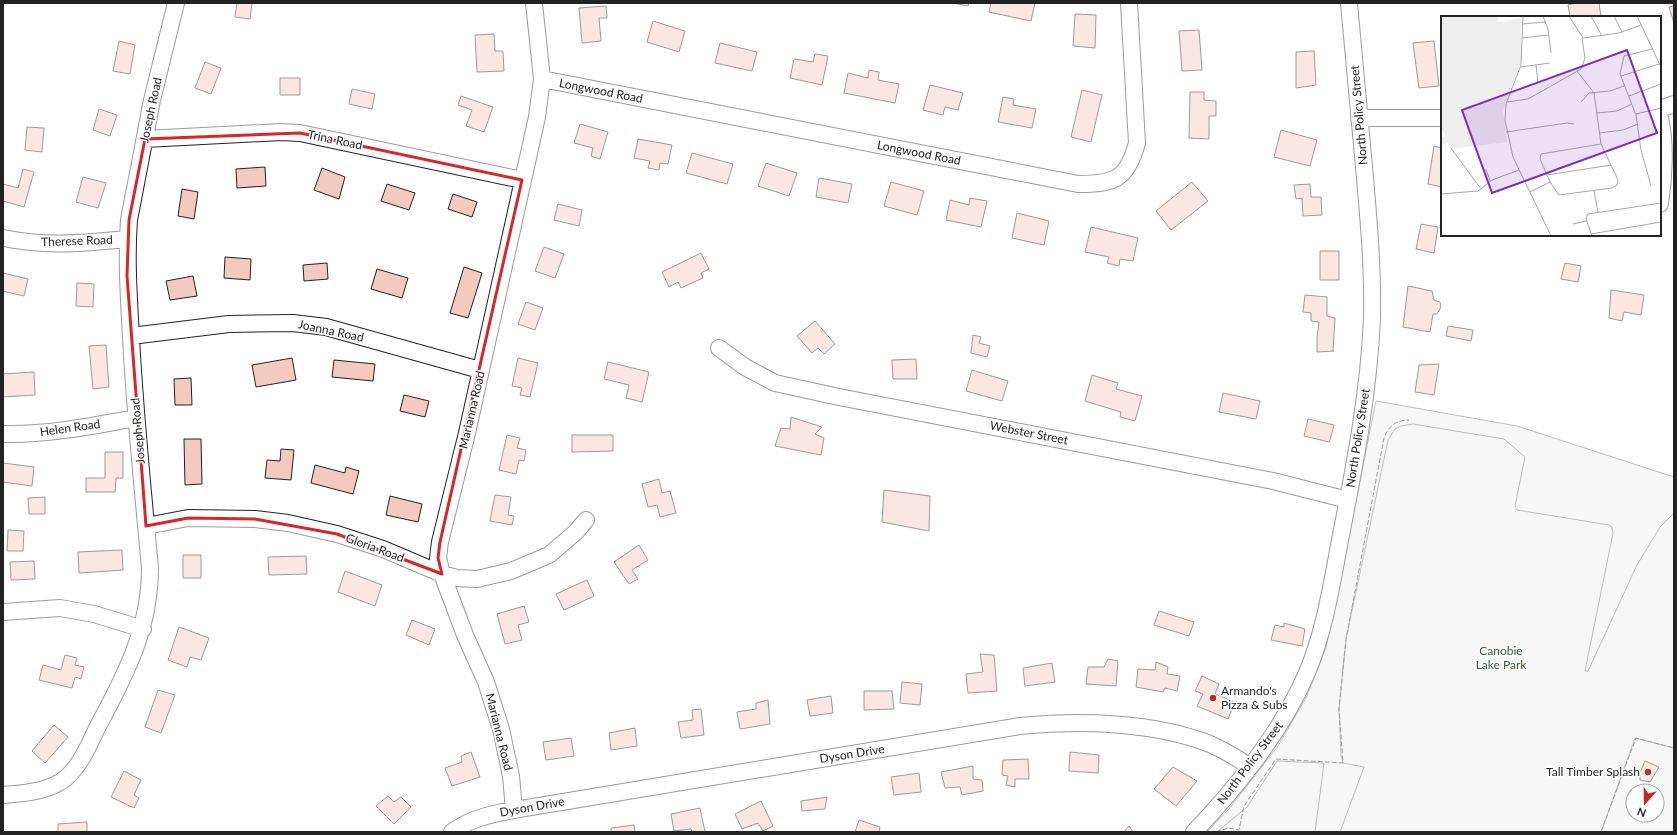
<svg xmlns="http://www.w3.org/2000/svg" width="1677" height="835" font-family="Lato,sans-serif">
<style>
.green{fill:#eee;stroke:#6f6f6f;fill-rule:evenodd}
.parking{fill:#ededed;stroke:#6f6f6f}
.building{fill:#f3c9c0;stroke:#222}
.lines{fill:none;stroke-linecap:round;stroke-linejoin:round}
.minor-casing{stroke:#222;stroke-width:18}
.minor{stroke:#fff;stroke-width:16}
.fence{stroke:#222;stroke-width:1;stroke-dasharray:5 2;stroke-linecap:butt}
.marked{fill:none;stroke:#d62828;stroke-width:3;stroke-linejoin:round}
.poi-dot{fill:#c62828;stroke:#fff;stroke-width:1.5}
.labels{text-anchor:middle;stroke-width:3;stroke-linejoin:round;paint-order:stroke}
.street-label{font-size:12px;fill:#222;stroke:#fff}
.park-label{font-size:12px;fill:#2f5e38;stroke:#fff}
.poi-label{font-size:12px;fill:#222;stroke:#fff;text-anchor:start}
.inset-road{fill:none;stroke:#a7a7a7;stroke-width:1}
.view{fill:#7b2cbf;fill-opacity:0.15;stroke:#7b2cbf;stroke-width:2}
.inset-edge{fill:none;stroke:#222;stroke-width:2}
</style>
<rect width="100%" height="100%" fill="#fff"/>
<path class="green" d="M 1376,401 L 1517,426 L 1674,477 L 1674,832 L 1207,832 L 1229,809 L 1278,746 L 1306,698 L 1326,648 ZM 1633,791 L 1657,791 L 1657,815 L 1633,815 Z"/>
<path class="parking" d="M 1413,424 L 1504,439 L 1525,457 L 1515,506 L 1517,510 L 1609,525 L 1612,527 L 1613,533 L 1585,671 L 1588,671 L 1637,565 L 1660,527 L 1674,513 L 1674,748 L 1635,738 L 1601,832 L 1340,832 L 1364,767 L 1343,763 L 1341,756 L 1339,709 L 1346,639 L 1388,440 L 1395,429 L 1401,426 Z
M 1277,761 L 1324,763 L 1315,832 L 1217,832 L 1247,807 Z"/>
<path class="building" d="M 237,3 L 252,3 L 250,19 L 235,17 Z
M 953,3 L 969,3 L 968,6 Z
M 991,3 L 1035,3 L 1031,21 L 989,12 Z
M 1576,3 L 1599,3 L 1601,17 L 1570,17 L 1568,5 Z
M 606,6 L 607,18 L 599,18 L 601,41 L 582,43 L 579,8 Z
M 1674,6 L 1674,23 L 1669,7 Z
M 1075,14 L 1096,15 L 1095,48 L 1073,46 Z
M 653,21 L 685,31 L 679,52 L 647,42 Z
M 1199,30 L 1202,70 L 1182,71 L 1179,31 Z
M 494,34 L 495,51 L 503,51 L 504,71 L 477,72 L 475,35 Z
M 119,41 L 135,45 L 130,74 L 113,71 Z
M 1434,41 L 1439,86 L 1419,88 L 1413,43 Z
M 720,43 L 757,52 L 752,71 L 715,63 Z
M 1314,51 L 1316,85 L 1296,88 L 1296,52 Z
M 815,54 L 828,56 L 822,85 L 790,78 L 794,59 L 813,62 Z
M 205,62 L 221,68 L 211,94 L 195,88 Z
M 869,70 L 879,72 L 878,80 L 899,84 L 895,103 L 844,93 L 848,73 L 868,78 Z
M 280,78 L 300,78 L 300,95 L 280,95 Z
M 930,85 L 963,93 L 958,110 L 945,107 L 943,115 L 923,110 Z
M 352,89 L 375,94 L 372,109 L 349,104 Z
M 1082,90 L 1102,95 L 1091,142 L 1071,137 Z
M 1190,92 L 1204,92 L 1204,100 L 1216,101 L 1216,116 L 1209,116 L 1209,139 L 1189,138 Z
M 461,96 L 493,107 L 484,132 L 466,126 L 472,110 L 458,105 Z
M 1003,97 L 1014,99 L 1013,105 L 1036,109 L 1032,128 L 998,122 Z
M 99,109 L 117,115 L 110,136 L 93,130 Z
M 580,124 L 608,132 L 600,159 L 591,156 L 593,148 L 574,143 Z
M 27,127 L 44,128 L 42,152 L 25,150 Z
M 1281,130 L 1317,140 L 1310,166 L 1274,157 Z
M 638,139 L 672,145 L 668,164 L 660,163 L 659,170 L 648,168 L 650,161 L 634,158 Z
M 1434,146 L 1442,148 L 1442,187 L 1428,184 Z
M 692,153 L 733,164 L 727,184 L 686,173 Z
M 766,163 L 797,173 L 789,196 L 758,186 Z
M 265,167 L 266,186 L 237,188 L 236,169 Z
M 322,168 L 345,177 L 339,199 L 314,190 Z
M 23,169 L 34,172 L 24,207 L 3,201 L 3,184 L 18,188 Z
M 83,177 L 106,183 L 98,208 L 76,202 Z
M 819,178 L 852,184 L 848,203 L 816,197 Z
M 891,182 L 924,191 L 917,215 L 884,206 Z
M 1192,182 L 1208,201 L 1171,230 L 1156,211 Z
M 387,184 L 415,193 L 409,210 L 381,201 Z
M 1310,184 L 1311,197 L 1321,197 L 1322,215 L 1303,216 L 1302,198 L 1296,199 L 1294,185 Z
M 182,189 L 198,192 L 194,219 L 178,216 Z
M 453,194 L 477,202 L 472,217 L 448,209 Z
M 970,198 L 987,201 L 981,227 L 946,220 L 950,200 L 969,205 Z
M 558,204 L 582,210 L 579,226 L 554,220 Z
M 1017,213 L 1049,221 L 1044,245 L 1012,238 Z
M 1421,224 L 1438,227 L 1434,253 L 1416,249 Z
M 1091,227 L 1138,238 L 1133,261 L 1120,259 L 1119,266 L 1107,263 L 1109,257 L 1085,252 Z
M 544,247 L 564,254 L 555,278 L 535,271 Z
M 1320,251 L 1339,251 L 1339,280 L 1320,280 Z
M 701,253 L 709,269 L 701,273 L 703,278 L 681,288 L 678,282 L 669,287 L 662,272 Z
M 225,257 L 251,259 L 250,280 L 224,278 Z
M 327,263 L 328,279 L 304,281 L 303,265 Z
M 1565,263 L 1581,266 L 1578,282 L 1561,279 Z
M 464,267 L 482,273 L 468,318 L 450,313 Z
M 377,269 L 408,278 L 402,298 L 371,289 Z
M 3,273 L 28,279 L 24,296 L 3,291 Z
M 193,276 L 197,296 L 170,300 L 166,281 Z
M 77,283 L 94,284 L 93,307 L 76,306 Z
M 1408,286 L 1432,291 L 1434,300 L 1440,302 L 1441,307 L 1437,314 L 1433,314 L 1430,332 L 1403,327 Z
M 1611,290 L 1644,295 L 1641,315 L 1624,312 L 1622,321 L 1609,318 Z
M 1305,295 L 1327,297 L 1327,316 L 1335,318 L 1333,351 L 1334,351 L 1317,352 L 1317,338 L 1319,322 L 1311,321 L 1311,313 L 1303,312 Z
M 526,302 L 543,308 L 535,330 L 518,324 Z
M 815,321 L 835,344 L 824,354 L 818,348 L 812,353 L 797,336 Z
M 1448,326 L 1473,330 L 1471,341 L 1446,336 Z
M 973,335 L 981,337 L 979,343 L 990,346 L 987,357 L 971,353 Z
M 106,345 L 109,387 L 93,389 L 89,346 Z
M 292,358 L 296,380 L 256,387 L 252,365 Z
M 518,358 L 538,363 L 530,397 L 520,395 L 522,388 L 512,386 Z
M 916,359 L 917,379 L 893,379 L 892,360 Z
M 334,360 L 375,364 L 373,381 L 332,377 Z
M 608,362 L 649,372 L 642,402 L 626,398 L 629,385 L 604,379 Z
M 1439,364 L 1434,395 L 1415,392 L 1419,365 Z
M 972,370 L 1008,381 L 1002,401 L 966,391 Z
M 34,372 L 35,395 L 3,397 L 3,374 Z
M 1092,375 L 1118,383 L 1116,389 L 1142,396 L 1135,421 L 1120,417 L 1121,412 L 1085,401 Z
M 191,378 L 192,405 L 175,405 L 174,379 Z
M 1223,393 L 1260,401 L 1256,419 L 1219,412 Z
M 404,395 L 429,401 L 425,417 L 400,411 Z
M 791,417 L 822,427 L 815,434 L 824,438 L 821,455 L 775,446 L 781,428 L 790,429 Z
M 1308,419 L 1334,425 L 1330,440 L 1329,442 L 1304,436 Z
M 507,435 L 520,438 L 517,448 L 526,450 L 524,461 L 519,460 L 516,474 L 499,470 Z
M 572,435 L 613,435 L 613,451 L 572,452 Z
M 184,439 L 201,439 L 202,484 L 185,485 Z
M 281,449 L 294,450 L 291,480 L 265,478 L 267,460 L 280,461 Z
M 105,452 L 123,452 L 123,478 L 116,478 L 115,492 L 86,492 L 86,478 L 105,478 Z
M 3,463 L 34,467 L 32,486 L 3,482 Z
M 315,465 L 345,473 L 346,467 L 359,471 L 353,494 L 311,483 Z
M 659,479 L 662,493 L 670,491 L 676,513 L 660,517 L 657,505 L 648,507 L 642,484 Z
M 884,490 L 930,496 L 929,531 L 882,522 Z
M 495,495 L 511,497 L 508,515 L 514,516 L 512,525 L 490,521 Z
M 390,496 L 422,504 L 418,522 L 386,515 Z
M 45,497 L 45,514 L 29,514 L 28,498 Z
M 8,530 L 24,531 L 23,551 L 7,551 Z
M 639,545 L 648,560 L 632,570 L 638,579 L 629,584 L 614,562 Z
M 122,550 L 123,570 L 79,573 L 78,552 Z
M 183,555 L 201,555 L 201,578 L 183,578 Z
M 306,556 L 307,574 L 269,575 L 268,557 Z
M 34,561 L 35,579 L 11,580 L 10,562 Z
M 345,571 L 382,585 L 375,606 L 338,592 Z
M 587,580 L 594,596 L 564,610 L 556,594 Z
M 524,606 L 529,622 L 518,625 L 522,640 L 505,644 L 497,614 Z
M 1159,611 L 1194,622 L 1189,636 L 1154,625 Z
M 412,620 L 435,629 L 429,645 L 406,635 Z
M 1284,623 L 1305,629 L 1302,646 L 1271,640 L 1275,625 L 1284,627 Z
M 179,627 L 209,638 L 201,660 L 190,657 L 187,667 L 168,660 Z
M 980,654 L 994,655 L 997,691 L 968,693 L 966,674 L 983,672 Z
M 65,655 L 77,658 L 75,665 L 84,667 L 81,679 L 75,677 L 72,688 L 39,680 L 43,665 L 61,670 Z
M 1108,659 L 1118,661 L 1116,686 L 1086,684 L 1088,667 L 1104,667 Z
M 1156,662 L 1168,667 L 1167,674 L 1180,676 L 1177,691 L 1165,688 L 1163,692 L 1136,687 L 1138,669 L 1155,670 Z
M 1052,663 L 1055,682 L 1025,686 L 1023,668 Z
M 1202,676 L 1219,684 L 1215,694 L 1235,702 L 1228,719 L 1197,706 L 1203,694 L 1195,691 Z
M 902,682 L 922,684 L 920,705 L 900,703 Z
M 158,690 L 175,695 L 161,733 L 145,727 Z
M 864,691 L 892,691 L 894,709 L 864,710 Z
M 831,696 L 833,713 L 810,716 L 807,700 Z
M 768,700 L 770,724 L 740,729 L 737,712 L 756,709 L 756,703 Z
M 701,709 L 704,735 L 681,738 L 678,722 L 693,720 L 692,710 Z
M 54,725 L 68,737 L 45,763 L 32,751 Z
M 635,728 L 637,746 L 611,750 L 609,733 Z
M 571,738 L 574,756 L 546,760 L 543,742 Z
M 471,752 L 480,777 L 452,786 L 445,768 L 462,762 L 461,756 Z
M 1070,752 L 1099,755 L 1098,773 L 1069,771 Z
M 1028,759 L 1029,779 L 1015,779 L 1015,787 L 1006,785 L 1008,776 L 1002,775 L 1003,760 Z
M 1645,761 L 1659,767 L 1650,782 L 1640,780 L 1640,777 L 1638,777 Z
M 973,766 L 973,779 L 982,780 L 983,791 L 962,795 L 960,787 L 945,788 L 941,772 Z
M 1173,767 L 1197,781 L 1176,806 L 1154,789 Z
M 124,771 L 141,780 L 134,795 L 139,798 L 134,808 L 111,797 Z
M 919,773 L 921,792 L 894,795 L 891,777 Z
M 388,796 L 394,802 L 401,797 L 411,807 L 394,824 L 376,806 Z
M 827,797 L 825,809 L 802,811 L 801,801 Z
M 761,801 L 773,826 L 763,831 L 758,823 L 742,829 L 735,814 Z
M 700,808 L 705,832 L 692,832 L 691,829 L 674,831 L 671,814 Z
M 859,820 L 880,827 L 879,832 L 855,832 Z
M 87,822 L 87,832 L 58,832 L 58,824 Z
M 634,825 L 635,832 L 611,832 L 611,828 Z
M 1129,826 L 1133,832 L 1124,832 Z"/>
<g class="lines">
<g class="minor-casing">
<path id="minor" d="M 542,79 L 1078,184 C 1114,184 1127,180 1137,143 L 1129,3
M 1660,109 L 1674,104
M 1359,118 L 1442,118
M 1660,118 C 1666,143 1664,178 1660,204
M 145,139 L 281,132 L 300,133 L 522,180
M 3,238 C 48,247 83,243 128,239
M 131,336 L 229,324 L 293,323 L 326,327 L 480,370
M 719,348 L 745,367 L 775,383 L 839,397 L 1273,481 L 1348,500
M 3,434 C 48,435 92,426 136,418
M 146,526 L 188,518 L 255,519 L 288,523 L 337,534 L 383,549 L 442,574 L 457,578 L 477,579 L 511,571 L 549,555 L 576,532 L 586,520
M 3,612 L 60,608 L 94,614 L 143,629
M 3,795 C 24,793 50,792 67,777 C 81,764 89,745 97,728 C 125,676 150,629 150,568 C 143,491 135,415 131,338 C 129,299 126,260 129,220 L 152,100 L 176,3
M 514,810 L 511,776 L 501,729 L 486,682 L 465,635 L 442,574 L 438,558 L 440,542 L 467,433 L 537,117 L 542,79 L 534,3
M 452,832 C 471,818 492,814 514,810 L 1020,726 C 1079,720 1154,722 1210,744 C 1224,750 1237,758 1250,767
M 1194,832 C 1238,786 1280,734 1306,675 C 1325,631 1332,582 1341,535 C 1355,464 1369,391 1372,318 C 1373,271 1369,224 1365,178 C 1360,120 1354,61 1349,3"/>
</g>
<use href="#minor" class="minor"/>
<path class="fence" d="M 1216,832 L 1228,828 L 1239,830 L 1244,806 L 1276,759 L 1343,763 L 1339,709 L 1346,639 L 1384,438 C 1388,426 1397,420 1409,420
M 1601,832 L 1636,738 L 1674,748"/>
</g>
<path d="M0 0H1677V835H0ZM 300,133 L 522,180 L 440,542 L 438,558 L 442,574 L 337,534 L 255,519 L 188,518 L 146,526 L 127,276 L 129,220 L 145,139 Z" fill="#fff" fill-opacity=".55" fill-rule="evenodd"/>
<path class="marked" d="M 300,133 L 522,180 L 440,542 L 438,558 L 442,574 L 337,534 L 255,519 L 188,518 L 146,526 L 127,276 L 129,220 L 145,139 Z"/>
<g class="poi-dot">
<circle cx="1213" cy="698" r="4"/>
<circle cx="1648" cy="772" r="4"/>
</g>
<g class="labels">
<g class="street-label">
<text transform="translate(601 91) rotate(11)" y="4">Longwood Road</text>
<text transform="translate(151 110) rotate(-78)" y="4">Joseph Road</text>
<text transform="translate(1359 115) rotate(-95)" y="4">North Policy Street</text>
<text transform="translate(335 140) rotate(12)" y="4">Trina Road</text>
<text transform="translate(919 153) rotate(11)" y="4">Longwood Road</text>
<text transform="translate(77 241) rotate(-2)" y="4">Therese Road</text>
<text transform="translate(331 331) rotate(12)" y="4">Joanna Road</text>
<text transform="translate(472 410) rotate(-77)" y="4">Marianna Road</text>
<text transform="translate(70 428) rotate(-8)" y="4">Helen Road</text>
<text transform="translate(138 431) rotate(-95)" y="4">Joseph Road</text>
<text transform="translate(1029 433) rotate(11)" y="4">Webster Street</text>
<text transform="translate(1358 438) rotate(-81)" y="4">North Policy Street</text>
<text transform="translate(375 548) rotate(20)" y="4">Gloria Road</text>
<text transform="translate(499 732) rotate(76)" y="4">Marianna Road</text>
<text transform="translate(852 754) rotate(-9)" y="4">Dyson Drive</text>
<text transform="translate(1250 763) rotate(-53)" y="4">North Policy Street</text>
<text transform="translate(532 807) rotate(-10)" y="4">Dyson Drive</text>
</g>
<g class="park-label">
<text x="1501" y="655">Canobie<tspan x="1501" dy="14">Lake Park</tspan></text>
</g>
<g class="poi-label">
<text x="1221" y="695">Armando's<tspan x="1221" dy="14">Pizza &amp; Subs</tspan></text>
<text x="1640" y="776" text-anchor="end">Tall Timber Splash</text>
</g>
</g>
<g transform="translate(1441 16)">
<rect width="220" height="220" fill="#fff"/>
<path d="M 0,0 L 56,0 L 58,6 L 80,2 L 80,45 L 62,95 L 66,126 L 9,133 L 7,127 L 1,129 L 0,122 L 4,120 L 0,110 Z" fill="#eee"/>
<path class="inset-road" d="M 82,0 L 80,49 L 65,88 L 64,104 L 72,141 L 110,220M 102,0 L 107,13 L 110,37M 128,0 L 142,22 L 178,17 L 200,9M 150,0 L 161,20M 173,0 L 181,16M 196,0 L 220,51M 81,8 L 105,6M 81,22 L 107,19M 95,49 L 97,67M 80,51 L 109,47M 180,60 L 218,48M 188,80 L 220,68M 66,86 L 87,83 L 140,53 L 144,42 L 141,22M 140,86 L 148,77 L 169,75 L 183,70M 156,97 L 176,95 L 191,88M 195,98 L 220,92M 65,116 L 126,107 L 133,108M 158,117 L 182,114 L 197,108M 10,132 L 40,173M 45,153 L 49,165M 106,159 L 170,149M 109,166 L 99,143 L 100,138 L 160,128M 210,170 L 200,134 L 195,99 L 179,58 L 183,40 L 211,33M 153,175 L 157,196M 89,176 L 109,166 L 118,179 L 171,172 L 176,169 L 177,164 L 160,128 L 153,77 L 136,55M 0,178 L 37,175 L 51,164 L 78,154M 132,208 L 145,205M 150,218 L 220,206M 151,220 L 145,203 L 147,198 L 220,187"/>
<path class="view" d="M 186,34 L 216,117 L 51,177 L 21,94 Z"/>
<rect width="220" height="220" class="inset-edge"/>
</g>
<rect width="1677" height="835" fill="none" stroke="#222222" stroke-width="8"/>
<g transform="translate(1645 803) rotate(200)"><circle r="19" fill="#ffffff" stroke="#a7a7a7"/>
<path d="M0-3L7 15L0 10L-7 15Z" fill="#c62828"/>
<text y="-6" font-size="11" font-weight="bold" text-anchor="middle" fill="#222222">N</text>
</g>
</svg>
